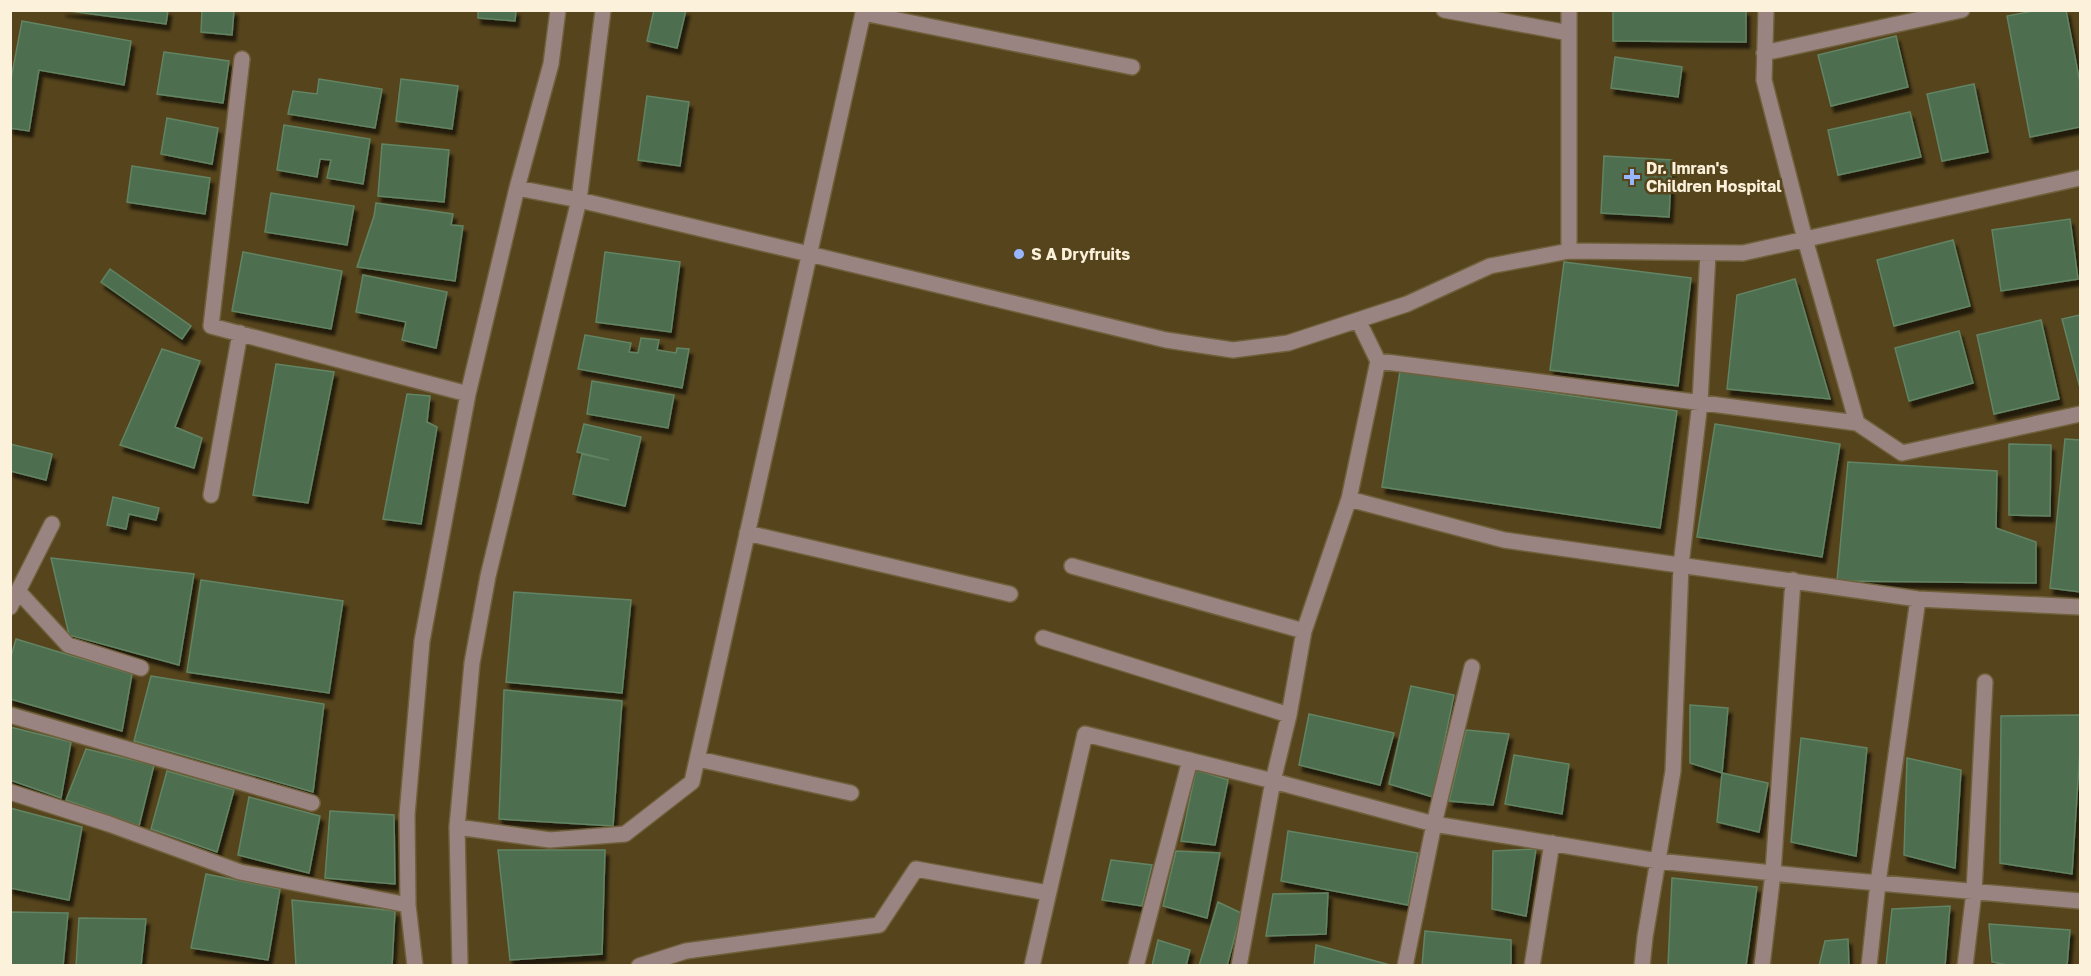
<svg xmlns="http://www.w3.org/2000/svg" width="2091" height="976" font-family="'Golos Text',sans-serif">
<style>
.building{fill:#4d6e4f;stroke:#628464;stroke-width:1.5;filter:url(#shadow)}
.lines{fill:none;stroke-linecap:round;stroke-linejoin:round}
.minor-casing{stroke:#70603b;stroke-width:18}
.minor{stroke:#9a8481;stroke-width:15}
.poi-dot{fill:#97b6fd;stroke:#55441c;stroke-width:2}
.labels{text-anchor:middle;stroke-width:5;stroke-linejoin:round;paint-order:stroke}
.poi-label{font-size:16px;font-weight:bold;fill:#fcf2dc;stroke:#55441c;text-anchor:start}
</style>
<defs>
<filter id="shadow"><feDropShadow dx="3.5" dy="6" stdDeviation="1.5" flood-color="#0009"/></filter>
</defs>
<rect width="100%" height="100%" fill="#55441c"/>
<path class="building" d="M 62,10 L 168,10 L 166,24 Z
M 202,10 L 234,10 L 232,35 L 201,32 Z
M 478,10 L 516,10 L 515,21 L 478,18 Z
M 654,10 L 686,10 L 677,48 L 647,41 Z
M 1613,10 L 1746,10 L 1746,42 L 1613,41 Z
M 2038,10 L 2066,10 L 2080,83 L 2080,127 L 2030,137 L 2007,16 Z
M 22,21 L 131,41 L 124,85 L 39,70 L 29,131 L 10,128 L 10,84 Z
M 1896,36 L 1908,87 L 1831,106 L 1818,55 Z
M 164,52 L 229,61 L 223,103 L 157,94 Z
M 1615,57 L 1682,67 L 1678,97 L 1611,88 Z
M 319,79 L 382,89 L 375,128 L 288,114 L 293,91 L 317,94 Z
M 401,79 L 458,86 L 452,129 L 396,121 Z
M 1974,84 L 1988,152 L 1942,161 L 1927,94 Z
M 647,96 L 689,102 L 680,166 L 638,160 Z
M 1910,112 L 1921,157 L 1838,175 L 1828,130 Z
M 167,118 L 218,128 L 212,164 L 161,154 Z
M 284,125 L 370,139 L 363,184 L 327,178 L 331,160 L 320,159 L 317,177 L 277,170 Z
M 382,144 L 449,150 L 444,202 L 378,196 Z
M 1604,156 L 1672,160 L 1669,217 L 1601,213 Z
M 132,166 L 210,178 L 205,214 L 127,202 Z
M 271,193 L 354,206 L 347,245 L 265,232 Z
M 376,203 L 453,214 L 451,225 L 463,226 L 455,281 L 357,267 L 374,216 Z
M 2070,219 L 2078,279 L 2001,291 L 1992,230 Z
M 1953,240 L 1970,306 L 1894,326 L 1877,260 Z
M 243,252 L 342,271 L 331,329 L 232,311 Z
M 605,252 L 680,262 L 671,332 L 596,322 Z
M 1564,262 L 1691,278 L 1678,386 L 1550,370 Z
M 110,269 L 191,326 L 182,339 L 101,282 Z
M 363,275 L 447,292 L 436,348 L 402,340 L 406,322 L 356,312 Z
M 1795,279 L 1830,399 L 1727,389 L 1737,295 Z
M 2080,315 L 2080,388 L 2062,319 Z
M 2041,320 L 2059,399 L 1994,414 L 1977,335 Z
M 1959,331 L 1973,383 L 1909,401 L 1895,348 Z
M 585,335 L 631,343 L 629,352 L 638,353 L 641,338 L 659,340 L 657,350 L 676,353 L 677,348 L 689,349 L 682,388 L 578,369 Z
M 162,349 L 200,361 L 175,427 L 202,438 L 194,468 L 120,445 Z
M 276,364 L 334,372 L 308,503 L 253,495 Z
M 1400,371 L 1677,411 L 1660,528 L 1382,487 Z
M 592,381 L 674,395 L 668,428 L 587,414 Z
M 407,394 L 430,396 L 427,422 L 437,427 L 421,524 L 383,519 Z
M 584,424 L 641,437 L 625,506 L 573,494 L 582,454 L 609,460 L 577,452 Z
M 1715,424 L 1840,444 L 1822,557 L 1697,537 Z
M 2065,439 L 2080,440 L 2080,592 L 2050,588 Z
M 10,444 L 52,454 L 46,480 L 10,471 Z
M 2009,444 L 2051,445 L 2050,516 L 2009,515 Z
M 1848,462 L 1997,471 L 1996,528 L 2036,542 L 2036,583 L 1837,581 Z
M 113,497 L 159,508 L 156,520 L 129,514 L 126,529 L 107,525 Z
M 51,558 L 194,574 L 179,665 L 69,635 Z
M 201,580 L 343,601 L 329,693 L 187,672 Z
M 514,592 L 631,600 L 622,693 L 506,682 Z
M 16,639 L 132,674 L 122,731 L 10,699 L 10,660 Z
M 151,676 L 324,704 L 313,792 L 134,741 Z
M 1411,686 L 1454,695 L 1433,797 L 1389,784 Z
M 504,690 L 622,701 L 613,826 L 499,819 Z
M 1690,705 L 1728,708 L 1722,773 L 1690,763 Z
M 1309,714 L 1394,733 L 1380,785 L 1299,765 Z
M 2080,715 L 2080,749 L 2072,874 L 2000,863 L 2001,716 Z
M 10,727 L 71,742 L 61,798 L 10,780 Z
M 1466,730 L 1509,734 L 1493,805 L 1449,801 Z
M 1801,738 L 1867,748 L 1856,856 L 1791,842 Z
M 86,749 L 154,765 L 139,826 L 66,800 Z
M 1514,755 L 1569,764 L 1562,814 L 1505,804 Z
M 1907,758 L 1961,770 L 1955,868 L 1904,855 Z
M 1196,770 L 1228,780 L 1215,845 L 1181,841 Z
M 167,771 L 234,790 L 217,852 L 151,829 Z
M 1722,773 L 1768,783 L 1759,832 L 1717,822 Z
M 249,797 L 320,816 L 309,873 L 238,855 Z
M 10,808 L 82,827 L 69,900 L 10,888 Z
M 330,811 L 394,815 L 395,884 L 325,878 Z
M 1288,831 L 1418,853 L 1408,905 L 1281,881 Z
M 1536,849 L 1526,916 L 1492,909 L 1493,851 Z
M 498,850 L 605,850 L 602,954 L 510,960 Z
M 1176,851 L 1220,853 L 1207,918 L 1163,906 Z
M 1111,860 L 1152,865 L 1142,906 L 1102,900 Z
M 206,874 L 280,889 L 268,960 L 191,948 Z
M 1672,878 L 1757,887 L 1746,966 L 1668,966 Z
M 1328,893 L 1326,934 L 1266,936 L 1273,894 Z
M 292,900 L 395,911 L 392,966 L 296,966 Z
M 1218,902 L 1241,913 L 1227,966 L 1199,966 Z
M 1950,906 L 1945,966 L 1886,966 L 1892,909 Z
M 10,912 L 68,913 L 63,966 L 10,966 Z
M 79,918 L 146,919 L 141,966 L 76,966 Z
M 1989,924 L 2070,930 L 2067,966 L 2012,966 L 1992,962 Z
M 1425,931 L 1511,940 L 1511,966 L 1422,966 Z
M 1848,939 L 1849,966 L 1819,966 L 1825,941 Z
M 1158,940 L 1190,950 L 1186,966 L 1152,966 Z
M 1316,945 L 1390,965 L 1389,966 L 1314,966 Z"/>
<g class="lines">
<g class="minor-casing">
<path id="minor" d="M 1444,10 L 1569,33
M 1766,10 L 1764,80 L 1805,239 L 1857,423 L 1902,453 L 2080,414
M 1764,53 L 1962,10
M 242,59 L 211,326 L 468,394
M 517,188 L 579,200 L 809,254 L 1166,340 L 1233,350 L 1288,343 L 1407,304 L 1490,266 L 1569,251 L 1743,253 L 2080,178
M 1569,251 L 1569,10
M 1378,361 L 1857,423
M 211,495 L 240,333
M 1349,499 L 1504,540 L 1918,599 L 2080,607
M 747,533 L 1010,594
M 1072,566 L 1304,631
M 18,591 L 68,645 L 141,668
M 10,607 L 52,524
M 1043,638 L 1289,715
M 10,715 L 312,803
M 698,759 L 851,793
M 10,792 L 109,824 L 240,872 L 408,905
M 457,827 L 550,840 L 625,834 L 692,782 L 863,13 L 1132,67
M 415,966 L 408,905 L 407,815 L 422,641 L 468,394 L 517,188 L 551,64 L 558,10
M 460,966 L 457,827 L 472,663 L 488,576 L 579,200 L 603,10
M 639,966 L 686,951 L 879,925 L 916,869 L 1048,893
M 1032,966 L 1085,734 L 1273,781 L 1434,824 L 1658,861 L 1801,876 L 2080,901
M 1136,966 L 1190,760
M 1239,966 L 1273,781 L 1289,715 L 1304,631 L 1349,499 L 1378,361 L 1358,320
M 1405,966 L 1434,824 L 1472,667
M 1532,966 L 1552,843
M 1642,966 L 1645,937 L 1673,771 L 1681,565 L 1700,402 L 1708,253
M 1762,966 L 1773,873 L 1793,580
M 1869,966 L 1878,883 L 1918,599
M 1965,966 L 1974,892 L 1985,682"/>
</g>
<use href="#minor" class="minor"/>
</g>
<g class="poi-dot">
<path d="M1629 168h6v6h6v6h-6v6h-6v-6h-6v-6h6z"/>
<circle cx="1019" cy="254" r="6"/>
</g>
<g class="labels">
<g class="poi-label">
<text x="1646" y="174">Dr. Imran's<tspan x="1646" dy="18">Children Hospital</tspan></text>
<text x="1031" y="260">S A Dryfruits</text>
</g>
</g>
<rect width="2091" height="976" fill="none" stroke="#fcf2dc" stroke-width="24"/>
</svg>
